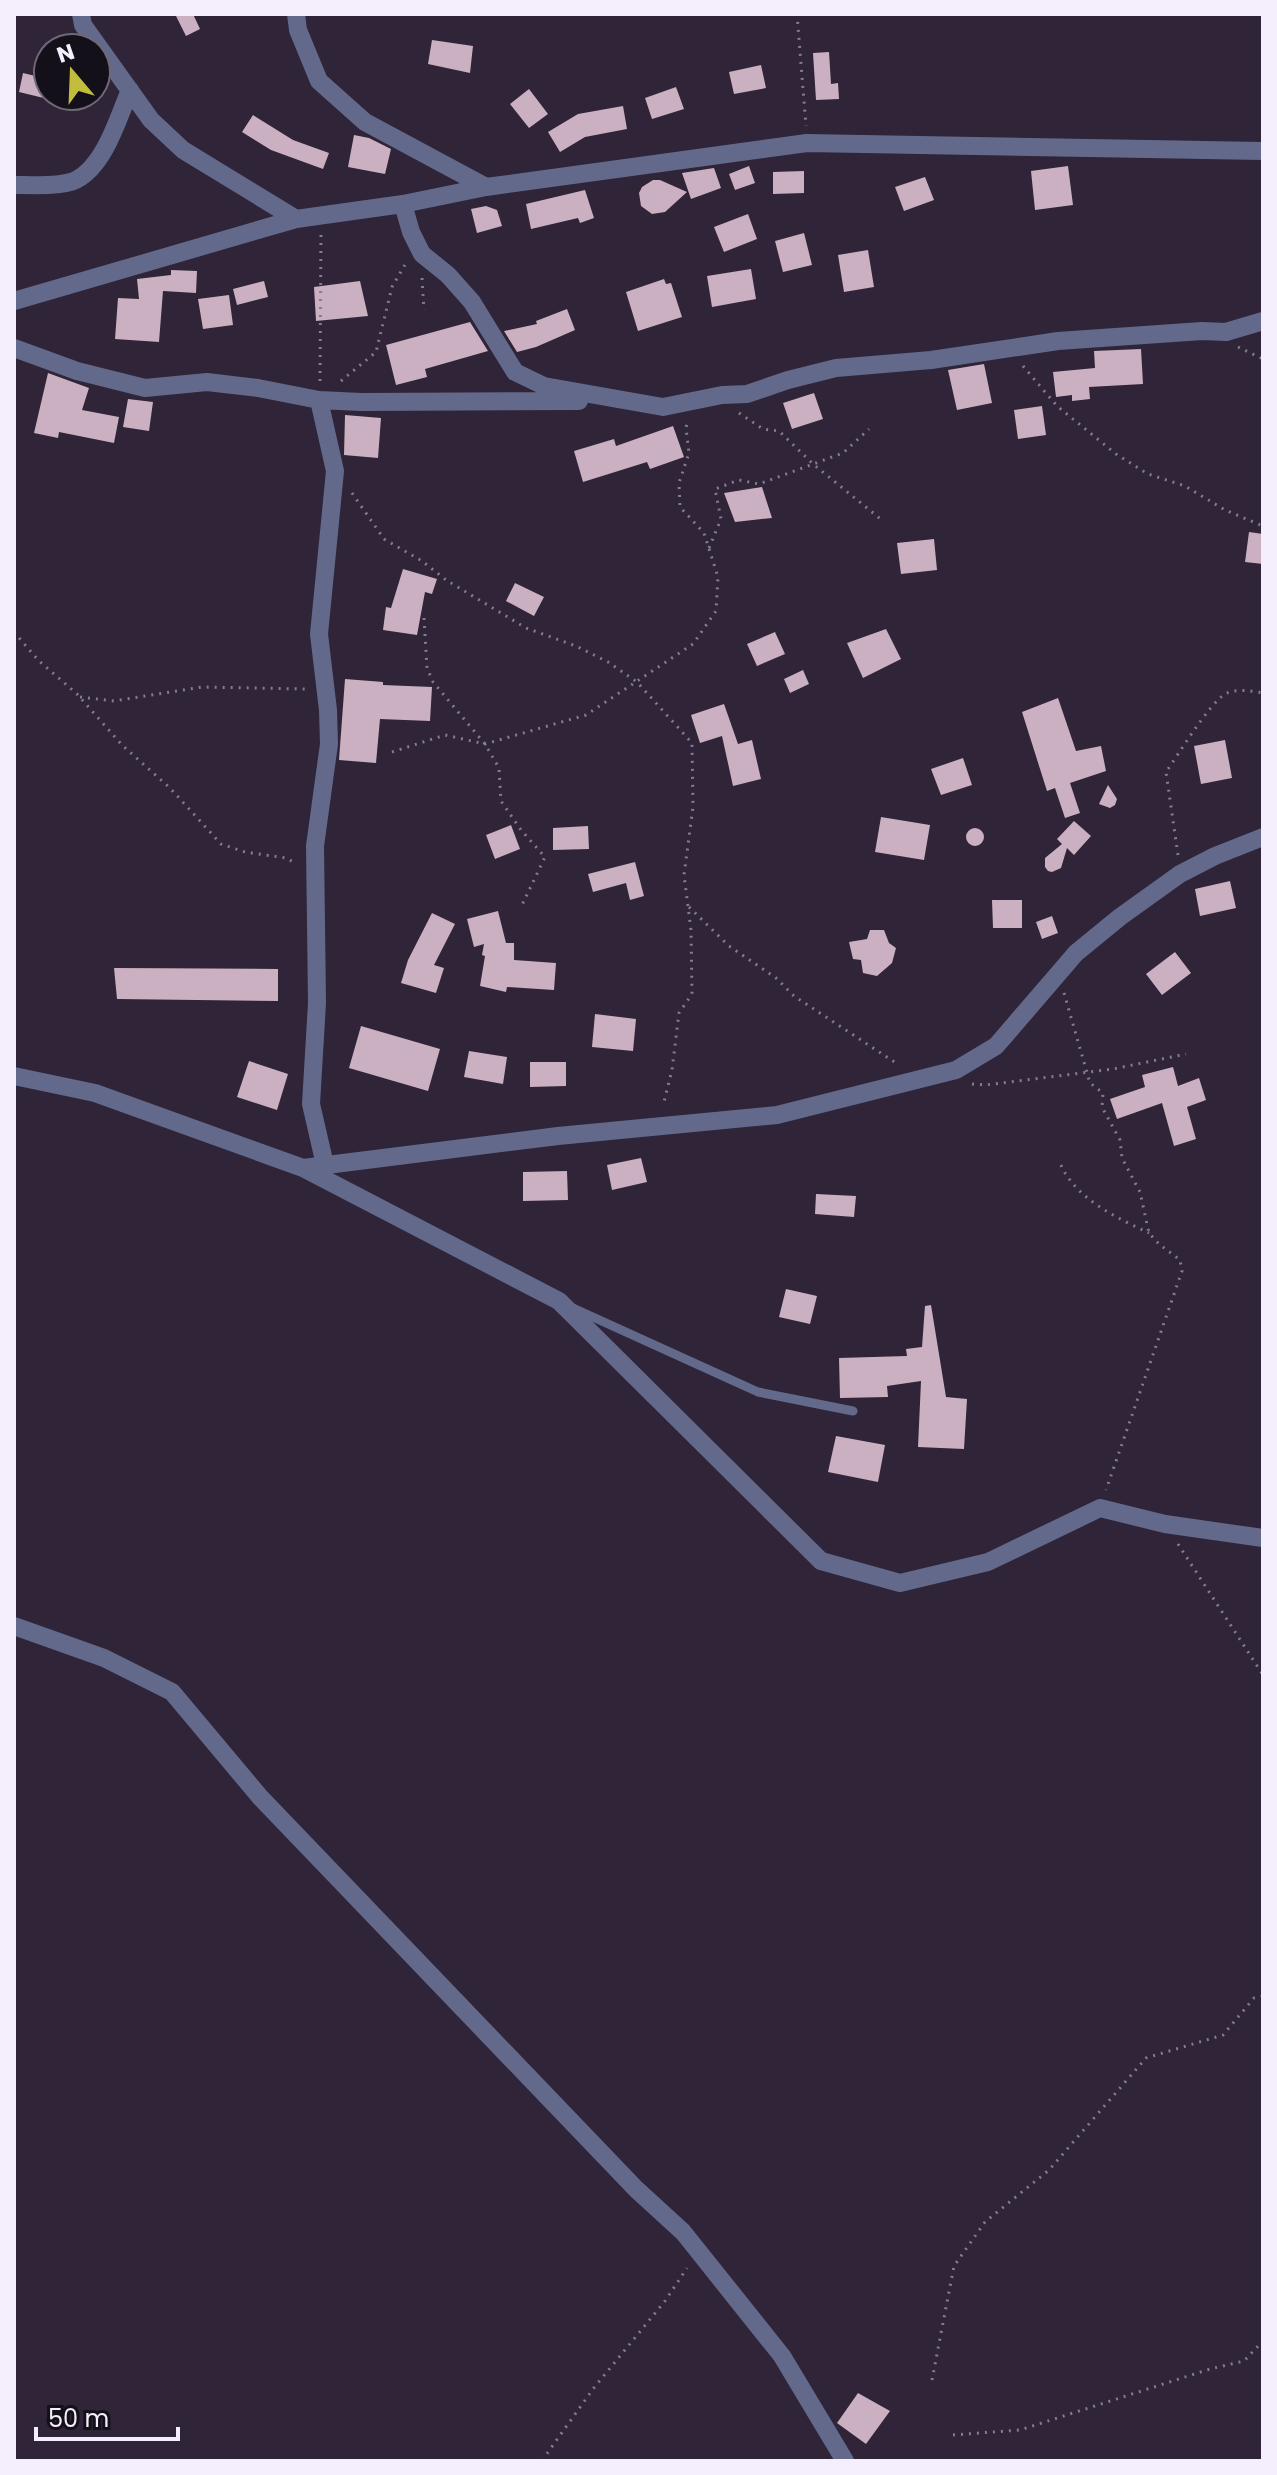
<svg xmlns="http://www.w3.org/2000/svg" width="1277" height="2475" font-family="Poppins,sans-serif">
<style>
.building{fill:#cbb0c1}
.lines{fill:none;stroke-linecap:round;stroke-linejoin:round}
.path{stroke:#857c8d;stroke-width:3;stroke-dasharray:2 6;stroke-linecap:butt}
.lane{stroke:#63698b;stroke-width:9}
.street{stroke:#63698b;stroke-width:18}
</style>
<rect width="100%" height="100%" fill="#2f2438"/>
<path class="building" d="M 175,14 L 193,14 L 200,29 L 186,36 Z
M 432,40 L 473,46 L 470,73 L 428,64 Z
M 829,52 L 831,84 L 838,83 L 839,99 L 816,100 L 813,53 Z
M 761,65 L 766,88 L 734,94 L 729,72 Z
M 23,73 L 48,79 L 48,99 L 19,92 Z
M 676,87 L 684,109 L 652,119 L 645,98 Z
M 529,89 L 548,114 L 529,128 L 510,104 Z
M 623,106 L 627,129 L 585,137 L 560,152 L 548,132 L 578,114 Z
M 253,115 L 293,140 L 329,153 L 323,169 L 271,150 L 242,132 Z
M 354,135 L 369,138 L 391,149 L 385,174 L 348,167 Z
M 749,166 L 755,183 L 735,190 L 729,174 Z
M 1068,166 L 1073,205 L 1035,210 L 1031,171 Z
M 714,168 L 721,188 L 691,199 L 682,173 Z
M 804,171 L 804,193 L 773,194 L 773,172 Z
M 925,177 L 934,200 L 904,211 L 895,187 Z
M 653,180 L 660,180 L 687,192 L 665,212 L 652,214 L 641,206 L 639,193 L 642,187 Z
M 585,190 L 594,218 L 580,223 L 578,218 L 531,229 L 526,204 Z
M 486,206 L 497,210 L 502,226 L 477,233 L 471,209 Z
M 748,214 L 757,239 L 724,252 L 714,227 Z
M 804,233 L 812,265 L 783,272 L 775,241 Z
M 868,250 L 874,287 L 844,292 L 838,255 Z
M 751,269 L 756,299 L 712,307 L 707,276 Z
M 171,270 L 197,271 L 196,293 L 163,291 L 159,342 L 115,339 L 118,298 L 139,299 L 137,279 L 171,275 Z
M 664,279 L 666,284 L 671,283 L 682,317 L 638,331 L 626,292 Z
M 264,281 L 268,297 L 237,305 L 233,289 Z
M 360,281 L 368,316 L 316,321 L 314,287 Z
M 229,295 L 233,325 L 203,329 L 198,299 Z
M 567,309 L 575,330 L 536,347 L 517,352 L 504,331 L 537,324 L 536,321 Z
M 470,322 L 488,351 L 425,369 L 427,377 L 396,385 L 386,345 Z
M 1141,349 L 1143,384 L 1089,387 L 1090,399 L 1072,401 L 1072,395 L 1056,397 L 1053,372 L 1095,368 L 1094,351 Z
M 984,364 L 992,403 L 957,410 L 948,370 Z
M 48,373 L 89,388 L 82,410 L 119,417 L 114,443 L 59,432 L 58,438 L 34,433 Z
M 814,393 L 823,419 L 792,429 L 783,403 Z
M 128,399 L 153,402 L 149,431 L 123,427 Z
M 1042,406 L 1046,435 L 1018,439 L 1014,410 Z
M 345,415 L 381,418 L 378,458 L 344,455 Z
M 673,426 L 684,457 L 650,469 L 647,462 L 583,482 L 574,451 L 614,439 L 616,446 Z
M 762,487 L 772,518 L 735,522 L 724,493 Z
M 1249,532 L 1263,534 L 1263,564 L 1245,562 Z
M 934,539 L 937,570 L 901,574 L 897,543 Z
M 403,569 L 437,579 L 432,594 L 425,592 L 417,635 L 383,630 L 386,607 L 391,608 Z
M 515,583 L 544,597 L 534,616 L 506,601 Z
M 886,629 L 901,659 L 863,678 L 847,643 Z
M 775,632 L 785,654 L 757,666 L 747,644 Z
M 803,670 L 809,684 L 790,693 L 784,679 Z
M 345,679 L 383,682 L 383,685 L 432,687 L 430,721 L 380,719 L 376,763 L 339,760 Z
M 1058,698 L 1076,751 L 1101,746 L 1106,771 L 1070,783 L 1080,813 L 1065,818 L 1055,788 L 1047,791 L 1022,712 Z
M 724,704 L 738,744 L 752,740 L 761,779 L 733,786 L 722,736 L 700,743 L 691,715 Z
M 1225,740 L 1232,778 L 1201,784 L 1194,746 Z
M 963,758 L 972,785 L 941,795 L 931,769 Z
M 1108,785 L 1117,799 L 1115,805 L 1110,808 L 1099,804 Z
M 881,817 L 930,825 L 924,860 L 875,852 Z
M 1074,821 L 1091,836 L 1074,855 L 1067,848 L 1061,868 L 1052,872 L 1048,871 L 1045,867 L 1045,858 L 1062,844 L 1057,839 Z
M 511,825 L 520,849 L 495,859 L 486,835 Z
M 588,826 L 589,849 L 553,850 L 553,828 Z
M966 837a9 9 0 1 1 18 0a9 9 0 1 1-18 0Z
M 635,862 L 644,896 L 630,900 L 626,883 L 593,892 L 588,874 Z
M 1230,881 L 1236,908 L 1200,916 L 1195,889 Z
M 992,900 L 1022,900 L 1022,928 L 993,928 Z
M 498,911 L 506,943 L 514,943 L 514,960 L 556,963 L 554,990 L 507,987 L 506,992 L 480,986 L 485,956 L 482,955 L 484,944 L 474,947 L 467,919 Z
M 432,913 L 455,924 L 434,965 L 444,968 L 436,993 L 401,983 L 408,960 Z
M 1052,916 L 1058,933 L 1042,939 L 1036,922 Z
M 870,930 L 884,930 L 889,943 L 896,948 L 892,963 L 877,976 L 863,973 L 861,960 L 853,959 L 849,942 L 867,939 Z
M 1175,952 L 1191,973 L 1162,995 L 1146,974 Z
M 114,968 L 278,969 L 278,1001 L 117,999 Z
M 595,1014 L 636,1019 L 633,1051 L 592,1047 Z
M 361,1026 L 440,1049 L 428,1091 L 349,1068 Z
M 469,1051 L 507,1057 L 503,1084 L 464,1077 Z
M 249,1061 L 288,1074 L 277,1110 L 237,1097 Z
M 530,1062 L 566,1062 L 566,1086 L 530,1087 Z
M 1173,1067 L 1178,1086 L 1199,1078 L 1206,1100 L 1187,1107 L 1196,1139 L 1174,1146 L 1162,1103 L 1117,1119 L 1110,1099 L 1145,1087 L 1142,1075 Z
M 641,1158 L 647,1182 L 612,1190 L 607,1165 Z
M 567,1171 L 568,1200 L 523,1201 L 523,1172 Z
M 816,1194 L 856,1196 L 854,1217 L 815,1214 Z
M 786,1289 L 817,1296 L 810,1324 L 779,1317 Z
M 931,1305 L 946,1397 L 967,1399 L 964,1449 L 918,1447 L 921,1381 L 887,1386 L 888,1397 L 840,1398 L 839,1358 L 907,1356 L 906,1349 L 922,1347 L 925,1306 Z
M 836,1436 L 885,1445 L 878,1482 L 828,1472 Z
M 858,2393 L 890,2411 L 866,2444 L 837,2423 Z"/>
<g class="lines">
<path class="path" d="M 797,14 L 806,126
M 422,278 L 424,310
M 1238,347 L 1263,359
M 1023,366 L 1057,406 L 1116,454 L 1148,474 L 1185,486 L 1225,510 L 1263,526
M 320,381 L 321,232
M 341,381 L 376,352 L 392,287 L 406,263
M 739,413 L 763,429 L 779,431 L 813,464 L 883,521
M 352,493 L 384,539 L 422,561 L 446,580 L 526,628 L 576,646 L 608,662 L 637,682 L 692,743 L 693,807 L 684,875 L 691,930 L 692,994 L 679,1013 L 672,1070 L 663,1106
M 709,548 L 721,519 L 715,489 L 739,480 L 759,484 L 843,453 L 869,429
M 424,618 L 427,668 L 433,682 L 485,744 L 499,768 L 501,801 L 521,830 L 545,857 L 522,905
M 14,632 L 38,660 L 77,694 L 122,745 L 170,788 L 221,844 L 245,852 L 286,858 L 297,864
M 80,697 L 114,701 L 202,687 L 306,689
M 392,752 L 445,735 L 485,744 L 586,715 L 693,644 L 716,611 L 718,577 L 704,533 L 680,507 L 679,483 L 689,453 L 686,428 L 688,419
M 1178,855 L 1166,772 C 1178,755 1209,704 1225,694 C 1236,688 1251,691 1263,693
M 689,907 L 729,946 L 776,978 L 794,996 L 899,1065
M 1064,993 L 1090,1083 L 1103,1093 L 1102,1107 L 1120,1140 L 1122,1158 L 1140,1192 L 1149,1233 L 1159,1244 L 1180,1260 L 1182,1271 L 1106,1490
M 972,1084 L 985,1085 L 1113,1069 L 1186,1054
M 1061,1165 C 1076,1199 1117,1218 1149,1233
M 1178,1544 L 1263,1675
M 932,2380 L 954,2266 L 985,2222 L 1049,2170 L 1146,2058 L 1223,2035 L 1254,1998 L 1263,1996
M 953,2435 L 1020,2430 L 1210,2369 L 1244,2361 L 1263,2341
M 544,2461 L 546,2455 L 593,2389 L 665,2301 L 687,2268"/>
<path class="lane" d="M 573,1308 L 758,1392 L 853,1411"/>
<path class="street" d="M 81,14 L 83,25 L 151,120 L 183,150 L 296,219
M 296,14 L 298,30 L 319,81 L 365,122 L 486,187
M 14,185 C 30,185 62,187 76,180 C 105,165 118,118 130,90
M 403,204 L 411,232 L 422,254 L 448,275 L 472,302 L 515,372 L 544,386 L 663,407 L 722,395 L 747,394 L 788,380 L 836,368 L 931,360 L 1058,341 L 1202,331 L 1226,332 L 1263,321
M 14,301 L 296,219 L 403,204 L 486,187 L 807,143 L 1263,151
M 14,348 L 77,371 L 145,388 L 207,382 L 258,388 L 319,400 L 361,402 L 579,401
M 319,400 L 335,471 L 319,634 L 328,710 L 329,744 L 315,846 L 317,1003 L 311,1104 L 325,1165
M 14,1076 L 95,1093 L 303,1168 L 559,1301 L 821,1561 L 900,1583 L 988,1562 L 1100,1508 L 1165,1524 L 1263,1538
M 303,1168 L 558,1136 L 777,1115 L 956,1070 L 996,1046 L 1076,953 L 1120,917 L 1180,874 L 1215,856 L 1263,837
M 14,1626 L 104,1658 L 172,1692 L 260,1797 L 636,2189 L 683,2232 L 782,2356 L 845,2461"/>
</g>
<rect width="1277" height="2475" fill="none" stroke="#f5eefc" stroke-width="32"/>
<g transform="translate(72 72) rotate(341)"><circle r="38" fill="#141019" stroke="#6e6974" stroke-width="2"/>
<path d="M0-6L14 30L0 20L-14 30Z" fill="#c3bd3e"/>
<text y="-12" font-size="22" font-weight="bold" text-anchor="middle" fill="#f5eefc">N</text>
</g>
<path d="M36 2427v12h142v-12" fill="none" stroke="#f5eefc" stroke-width="4"/>
<text x="48" y="2427" font-size="24" fill="#f5eefc" stroke="#141019" stroke-width="6" paint-order="stroke">50 m</text>
</svg>
